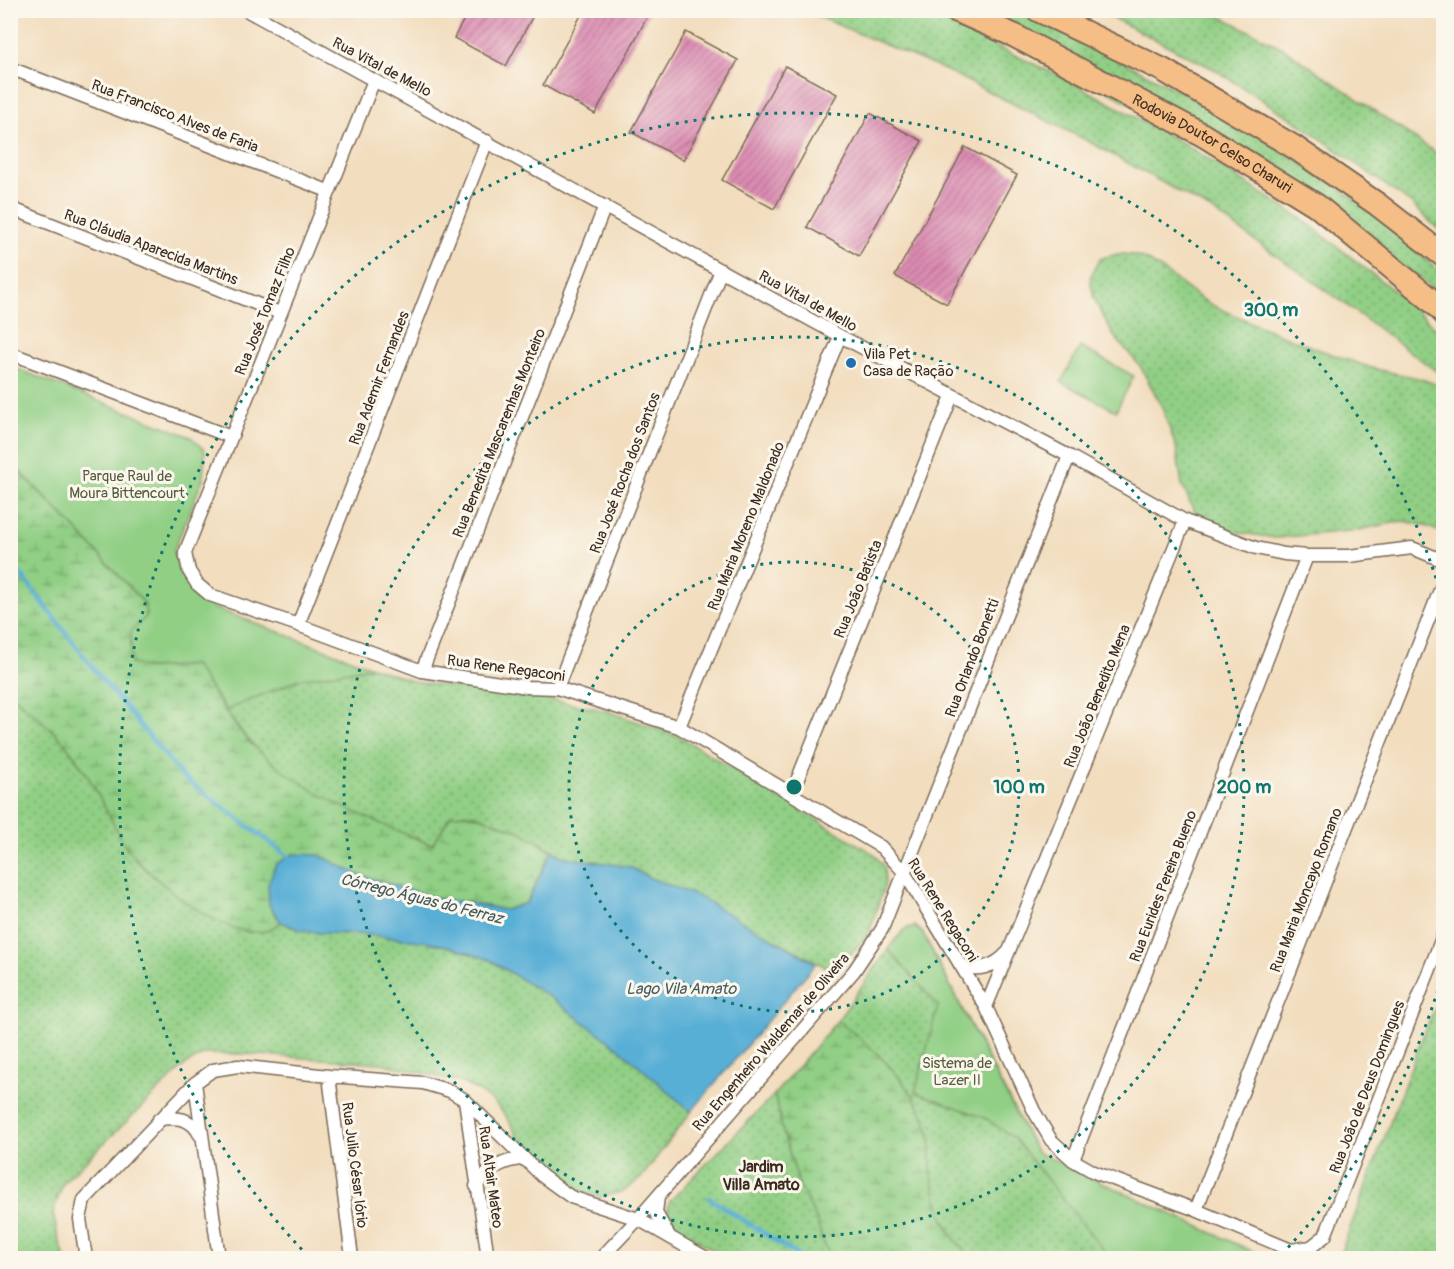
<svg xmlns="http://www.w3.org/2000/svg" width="1454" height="1269" font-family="Pangolin,sans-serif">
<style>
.grass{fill:url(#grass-dots);stroke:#667c52;stroke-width:1.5}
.wetland{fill:url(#wetland-marsh);stroke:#667c52;stroke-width:1.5}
.park{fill:#91cf85;stroke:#667c52;stroke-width:1.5}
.water{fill:#59afd6;stroke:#4a6c7a;stroke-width:1.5}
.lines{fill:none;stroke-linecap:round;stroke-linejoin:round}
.stream{stroke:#59afd6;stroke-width:4.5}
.building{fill:url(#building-hatch)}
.street-casing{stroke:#7b6956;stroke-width:15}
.highway-casing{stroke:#7b6956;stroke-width:26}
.street{stroke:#fff;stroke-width:12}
.highway{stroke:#f6be87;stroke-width:22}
.ring{fill:none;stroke:#0f766e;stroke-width:3;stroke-dasharray:3 6}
.poi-dot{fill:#1f6fb2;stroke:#fbf7ec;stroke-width:2}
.labels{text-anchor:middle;stroke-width:6;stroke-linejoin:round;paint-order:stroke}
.street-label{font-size:15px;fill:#3b2a1e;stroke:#fbf7ec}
.poi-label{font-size:15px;fill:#3b2a1e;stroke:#fbf7ec;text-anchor:start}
.park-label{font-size:15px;fill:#555c3d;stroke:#fbf7ec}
.water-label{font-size:16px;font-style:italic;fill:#46595e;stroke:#fbf7ec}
.neighbourhood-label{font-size:16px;font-weight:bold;fill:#3b2a1e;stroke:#fbf7ec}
.centre{fill:#0f766e;stroke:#fbf7ec;stroke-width:3}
.ring-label{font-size:18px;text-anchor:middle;font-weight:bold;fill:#0f766e;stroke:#fbf7ec;stroke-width:6;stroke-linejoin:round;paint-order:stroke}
</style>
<defs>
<pattern id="grass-dots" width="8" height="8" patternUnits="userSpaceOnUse" patternTransform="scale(1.5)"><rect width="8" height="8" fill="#91cf85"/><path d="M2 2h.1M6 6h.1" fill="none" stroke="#78a86c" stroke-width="1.8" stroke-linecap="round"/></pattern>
<pattern id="wetland-marsh" width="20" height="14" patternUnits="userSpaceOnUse" patternTransform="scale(1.5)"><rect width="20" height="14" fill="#91cf85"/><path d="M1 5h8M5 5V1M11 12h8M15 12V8" fill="none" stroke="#78a86c"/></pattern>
<pattern id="building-hatch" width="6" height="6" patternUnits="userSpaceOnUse" patternTransform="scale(1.5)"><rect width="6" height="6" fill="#db8bb2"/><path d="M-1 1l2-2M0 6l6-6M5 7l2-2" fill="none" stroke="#b37290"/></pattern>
</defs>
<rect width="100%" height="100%" fill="#fbf7ec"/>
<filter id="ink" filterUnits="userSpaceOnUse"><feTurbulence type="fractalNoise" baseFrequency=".0167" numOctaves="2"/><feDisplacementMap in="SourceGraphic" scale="12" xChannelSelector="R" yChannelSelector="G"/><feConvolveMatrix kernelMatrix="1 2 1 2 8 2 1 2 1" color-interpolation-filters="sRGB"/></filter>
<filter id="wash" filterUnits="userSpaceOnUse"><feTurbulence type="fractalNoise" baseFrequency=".008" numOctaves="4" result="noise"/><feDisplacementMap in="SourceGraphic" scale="24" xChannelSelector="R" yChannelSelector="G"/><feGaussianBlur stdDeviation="1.35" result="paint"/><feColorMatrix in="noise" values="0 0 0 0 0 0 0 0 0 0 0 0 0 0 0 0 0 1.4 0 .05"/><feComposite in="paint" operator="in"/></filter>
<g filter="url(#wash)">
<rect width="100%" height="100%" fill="#f2ddbe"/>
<path class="grass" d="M 805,11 L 920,11 L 1066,79 L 1186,145 L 1302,219 L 1407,301 L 1443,336 L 1443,376 L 1338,299 L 1213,211 L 1090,142 L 947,71 Z
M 975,11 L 1015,11 L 1104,52 L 1238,122 L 1357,200 L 1443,274 L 1443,298 L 1421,278 Z
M 1099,11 L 1210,11 L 1283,48 L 1443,158 L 1443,234 L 1412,204 L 1303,126 L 1214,69 Z
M 1118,254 C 1125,254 1134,254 1140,257 C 1168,269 1188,294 1216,307 C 1266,330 1317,350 1369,367 C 1394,375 1420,375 1443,388 L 1443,533 L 1423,525 L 1402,521 L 1359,530 L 1276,538 L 1235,532 L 1215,526 L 1196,515 L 1182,485 L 1176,447 L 1161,405 L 1140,366 L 1113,335 L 1094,299 L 1090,278 L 1099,259 Z
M 372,667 L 416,682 L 539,697 L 607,711 L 680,737 L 874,854 L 884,866 L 885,884 L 869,933 L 835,972 L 716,908 L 697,896 L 650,878 L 630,867 L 564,857 L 522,832 L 472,814 L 451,815 L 432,845 C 356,814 270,784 226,710 L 300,679 Z
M 10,693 L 51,728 L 68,747 L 92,782 L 126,847 L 140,864 L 155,878 L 205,915 L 265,931 L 281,922 L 300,930 L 320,933 L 362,934 L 429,942 L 450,947 L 490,960 L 550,997 L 621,1050 L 691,1112 L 641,1178 L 624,1191 L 602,1197 L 582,1192 L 517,1136 L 508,1119 L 495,1103 L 478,1091 L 460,1082 L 381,1063 L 245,1054 L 205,1054 L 186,1064 L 63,1183 L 53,1212 L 57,1233 L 65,1258 L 11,1258 Z
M 915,926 L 923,933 L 1037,1153 L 1256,1258 L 973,1258 C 945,1237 935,1203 931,1169 C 930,1156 932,1142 928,1128 C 916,1087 871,1044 837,1021 L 895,940 L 905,929 Z
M 1443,993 L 1443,1258 L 1329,1258 L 1341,1252 L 1422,1038 L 1440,997 Z
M 774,1095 L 778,1105 L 781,1125 L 799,1184 L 817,1221 L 823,1242 L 832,1258 L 727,1258 L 680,1230 L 667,1212 L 670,1201 Z"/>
<path class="wetland" d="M 10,462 L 74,527 L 145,604 L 149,668 L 194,665 C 211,688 225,714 244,736 C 249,743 257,749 264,755 C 312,798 372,820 432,845 L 451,815 L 472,814 L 522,832 L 552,851 L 526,903 L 505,910 L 465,902 L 443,900 L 359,875 L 339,866 L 269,905 L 281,922 C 276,925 270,930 265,931 C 226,941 149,878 128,849 C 122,840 117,830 112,821 C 99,796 87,772 70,750 C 53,727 30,713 11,693 Z
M 837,1021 C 871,1044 916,1087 928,1128 C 932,1142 930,1156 931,1169 C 935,1203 945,1237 973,1258 L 832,1258 L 823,1242 L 817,1221 L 799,1184 L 781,1125 L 778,1105 L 774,1095 Z"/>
<path class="park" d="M 1080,347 L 1134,376 L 1116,411 L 1061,382 Z
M 10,366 L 191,437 L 205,450 L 203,479 L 174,550 L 180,574 L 212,607 L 372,667 L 300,679 L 226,710 L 194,665 L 149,668 L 131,664 L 131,631 L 146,617 L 145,604 L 74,527 L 11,462 Z
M 915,927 L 923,934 L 1036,1152 L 1267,1258 L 1110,1258 L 1014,1138 L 985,1118 L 915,1092 L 938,1006 L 888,949 L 905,929 Z"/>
<path class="water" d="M 552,851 L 564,857 L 630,867 L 650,878 L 697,896 L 816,963 L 691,1112 L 621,1050 L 550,997 L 490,960 L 450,947 L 429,942 L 362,934 L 320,933 L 300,930 L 281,922 L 269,905 L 268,885 L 276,864 L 294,854 L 319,855 L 359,875 L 443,900 L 465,902 L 505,910 L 527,903 Z"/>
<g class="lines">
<path class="stream" d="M 10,565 L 23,577 L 96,672 L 183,777 L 293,860
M 709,1198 L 802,1258"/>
</g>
<g id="blocks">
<path class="building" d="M 469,10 L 536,10 L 506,66 L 454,38 Z
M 584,10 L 651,10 L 595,114 L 543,85 Z
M 686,32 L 738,60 L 683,160 L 631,132 Z
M 785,66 L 837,94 L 774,209 L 722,180 Z
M 870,113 L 922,141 L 859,256 L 807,227 Z
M 965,147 L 1017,175 L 947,304 L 895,276 Z"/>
</g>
</g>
<g filter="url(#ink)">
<use href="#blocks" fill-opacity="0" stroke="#7b6956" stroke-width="1.5"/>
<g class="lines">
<g class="street-casing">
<path id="street" d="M 246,10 L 840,336 L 1069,456 L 1185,521 L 1256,548 L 1284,554 L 1307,556 L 1349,556 L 1412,548 L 1444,561
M 10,68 L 328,191
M 374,80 L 185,553 L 189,571 L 197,584 L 210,595 L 298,625 L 422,671 L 527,687 L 557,688 L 679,727 L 881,847 L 904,872 L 986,1007 L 1034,1111 L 1051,1140 L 1073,1160 L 1094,1172 L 1196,1210 L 1291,1250 L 1311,1247 L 1325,1236 L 1444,933
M 10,208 L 280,313
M 10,353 L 231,437
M 298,625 L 487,141
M 422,671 L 605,206
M 557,688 L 721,270
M 679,727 L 840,336
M 792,793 L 952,396
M 960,965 C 977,972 995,967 1007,953
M 986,1007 L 1185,521
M 329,1076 L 352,1258
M 195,1083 L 219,1258
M 465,1100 L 488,1258
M 159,1119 C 177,1117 191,1117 200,1135
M 1073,1160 L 1307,556
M 476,1186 C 489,1169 502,1160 524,1159
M 658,1196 L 656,1213 L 669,1236
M 1196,1210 L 1444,580
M 86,1258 L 80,1219 L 84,1200 L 195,1083 L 213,1070 L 238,1066 L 329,1076 L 423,1083 L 450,1091 L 465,1100 L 542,1176 L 571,1197 L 638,1219 L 706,1258
M 601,1258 L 638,1219 L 854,971 L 882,929 L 1069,456"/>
</g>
<g class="highway-casing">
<g id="highway">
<path id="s1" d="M 955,10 L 1013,35 L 1203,135 L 1316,205 L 1431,300 L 1444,313"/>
<path d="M 1038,10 L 1163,70 L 1294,147 L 1377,204 L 1444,256"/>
</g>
</g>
<use href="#street" class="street"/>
<use href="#highway" class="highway"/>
</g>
</g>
<g class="ring">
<circle cx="794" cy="787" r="225"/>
<circle cx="794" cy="787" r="450"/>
<path d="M1443 973A675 675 0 0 1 1280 1256M308 1256A675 675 0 1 1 1443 601"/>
</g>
<circle class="poi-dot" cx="851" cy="363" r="6"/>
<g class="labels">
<g class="street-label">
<text transform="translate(382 67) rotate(28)" y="5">Rua Vital de Mello</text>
<text transform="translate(175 116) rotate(21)" y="5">Rua Francisco Alves de Faria</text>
<text dy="5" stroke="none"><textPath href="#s1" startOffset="290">Rodovia Doutor Celso Charuri</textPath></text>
<text transform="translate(151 247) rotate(21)" y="5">Rua Cláudia Aparecida Martins</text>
<text transform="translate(808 301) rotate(29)" y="5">Rua Vital de Mello</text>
<text transform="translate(265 311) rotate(-68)" y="5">Rua José Tomaz Filho</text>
<text transform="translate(379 378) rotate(-69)" y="5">Rua Ademir Fernandes</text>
<text transform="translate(499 433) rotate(-68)" y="5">Rua Benedita Mascarenhas Monteiro</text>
<text transform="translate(625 473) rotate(-69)" y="5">Rua José Rocha dos Santos</text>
<text transform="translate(746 526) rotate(-68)" y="5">Rua Maria Moreno Maldonado</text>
<text transform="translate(858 589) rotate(-68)" y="5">Rua João Batista</text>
<text transform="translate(972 658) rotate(-69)" y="5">Rua Orlando Bonetti</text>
<text transform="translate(506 668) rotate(8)" y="5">Rua Rene Regaconi</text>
<text transform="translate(1097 696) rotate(-68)" y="5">Rua João Benedito Mena</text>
<text transform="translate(1163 886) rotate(-69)" y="5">Rua Eurides Pereira Bueno</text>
<text transform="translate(1306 890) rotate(-69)" y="5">Rua Maria Moncayo Romano</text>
<text transform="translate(943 910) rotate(58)" y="5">Rua Rene Regaconi</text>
<text transform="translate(771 1042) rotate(-49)" y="5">Rua Engenheiro Waldemar de Oliveira</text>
<text transform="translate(1367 1087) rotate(-69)" y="5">Rua João de Deus Domingues</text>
<text transform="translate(355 1165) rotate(83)" y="5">Rua Julio César Iório</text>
<text transform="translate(491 1177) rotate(82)" y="5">Rua Altair Mateo</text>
</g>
<g class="poi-label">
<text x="863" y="359">Vila Pet<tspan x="863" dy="17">Casa de Ração</tspan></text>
</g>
<g class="park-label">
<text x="127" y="481">Parque Raul de<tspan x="127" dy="17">Moura Bittencourt</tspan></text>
<text x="957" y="1068">Sistema de<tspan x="957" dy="17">Lazer II</tspan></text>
</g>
<g class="water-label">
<text transform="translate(422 898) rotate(14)" y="6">Córrego Águas do Ferraz</text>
<text x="681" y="994">Lago Vila Amato</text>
</g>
<g class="neighbourhood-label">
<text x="761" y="1172">Jardim<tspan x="761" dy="18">Villa Amato</tspan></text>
</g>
</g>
<circle cx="794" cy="787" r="9" class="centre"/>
<g class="ring-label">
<text x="1271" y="316">300 m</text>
<text x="1019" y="793">100 m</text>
<text x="1244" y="793">200 m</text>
</g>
<rect width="1454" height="1269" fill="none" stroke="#fbf7ec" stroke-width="36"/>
</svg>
